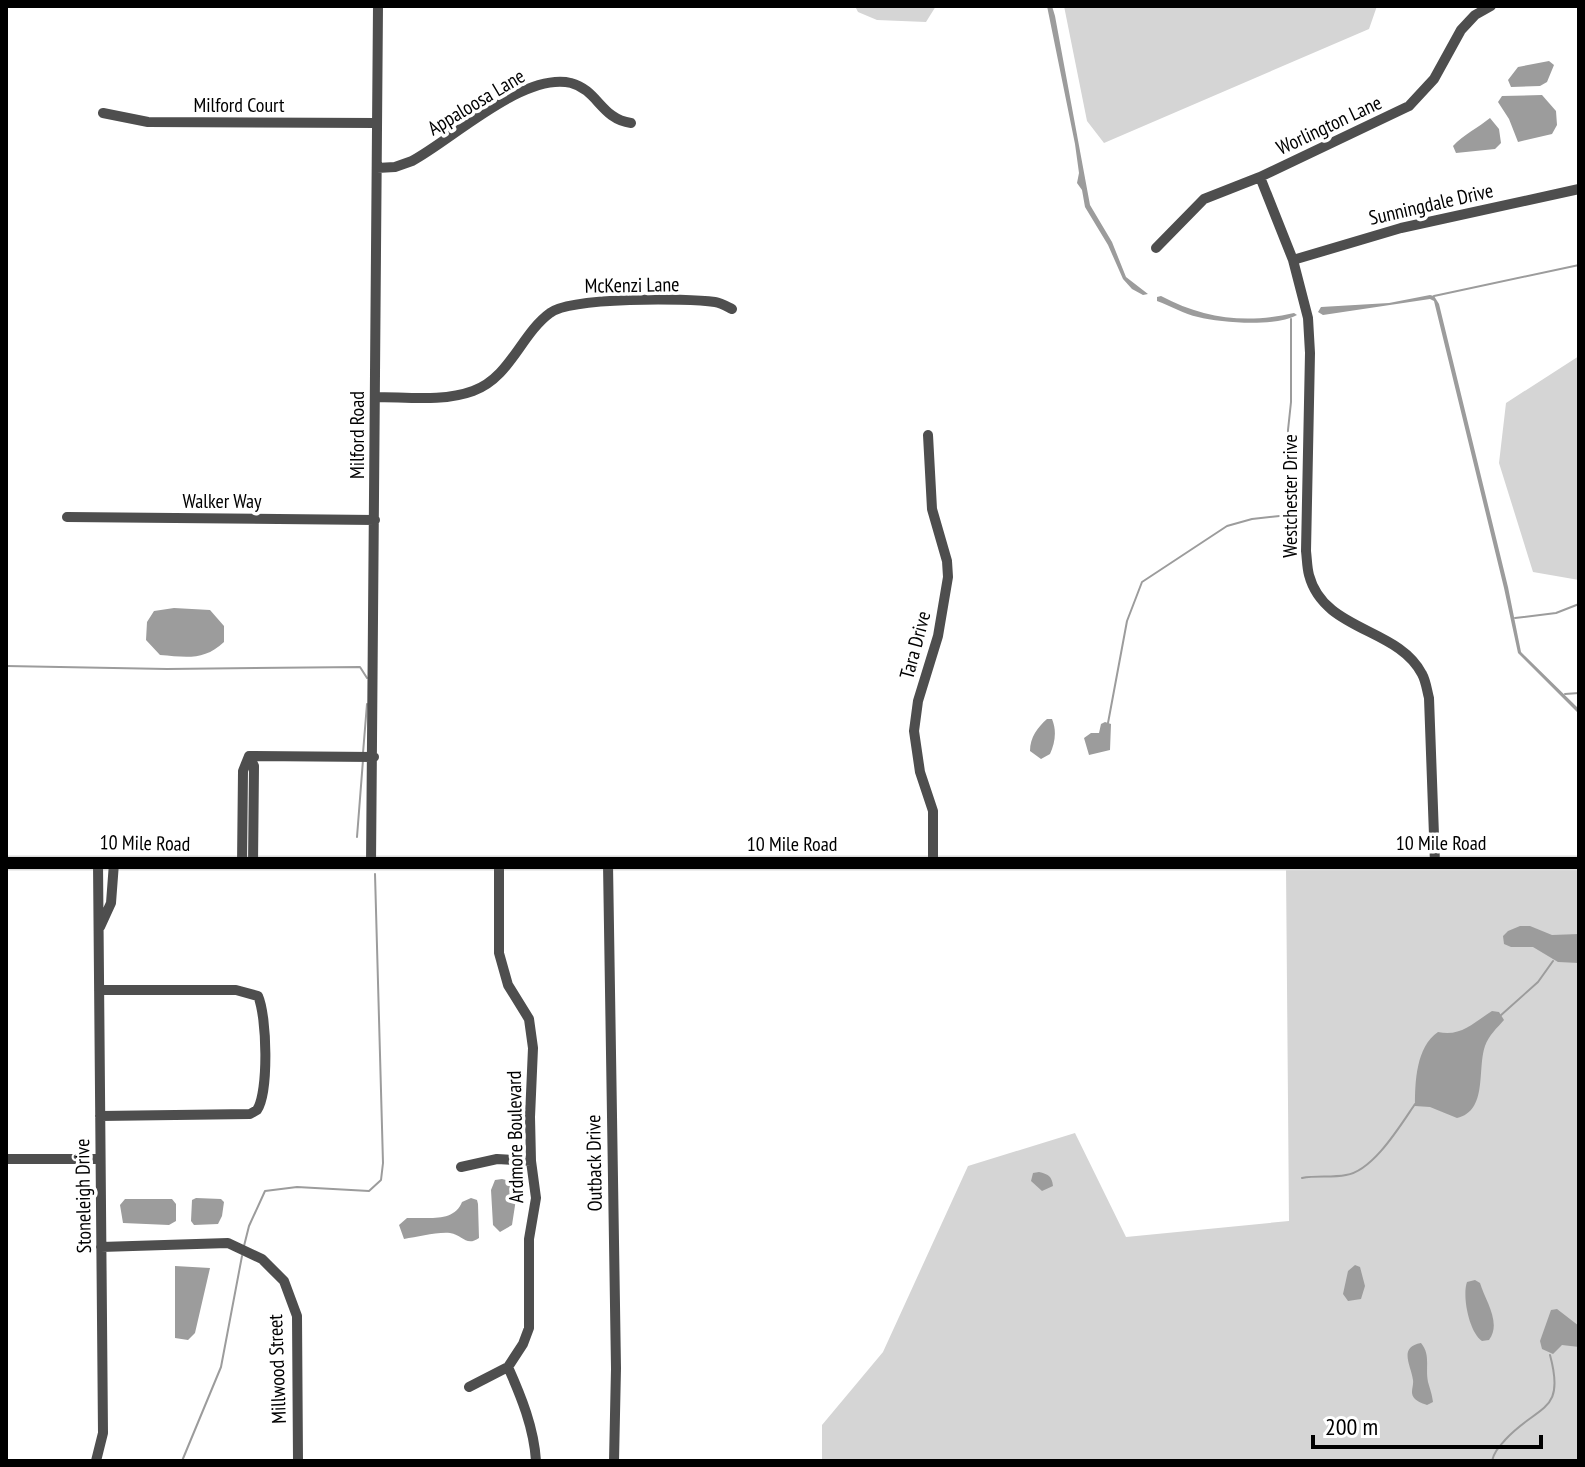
<svg xmlns="http://www.w3.org/2000/svg" width="1585" height="1467" font-family="'PT Sans Narrow',sans-serif">
<style>
.green{fill:#d5d5d5}
.water{fill:#9c9c9c}
.lines{fill:none;stroke-linecap:round;stroke-linejoin:round}
.stream{stroke:#9c9c9c;stroke-width:2}
.major-casing{stroke:#dbdbdb;stroke-width:15}
.minor{stroke:#4e4e4e;stroke-width:10}
.major{stroke:#000;stroke-width:12}
.labels{text-anchor:middle;stroke-width:7;stroke-linejoin:round;paint-order:stroke}
.street-label{font-size:20px;fill:#000;stroke:#fff}
</style>
<rect width="100%" height="100%" fill="#fff"/>
<path class="green" d="M 855,6 L 936,6 L 926,22 L 877,20 L 858,12 Z
M 1064,6 L 1377,6 L 1369,29 L 1104,143 L 1087,121 Z
M 1579,356 L 1579,580 L 1533,572 L 1499,463 L 1506,403 Z
M 1286,867 L 1579,868 L 1579,1461 L 822,1461 L 822,1425 L 883,1352 L 968,1166 L 1075,1133 L 1126,1237 L 1289,1221 Z"/>
<path class="water" d="M 1047,6 L 1052,6 L 1055,16 L 1090,205 L 1112,242 L 1126,277 L 1148,294 L 1143,295 L 1132,289 L 1123,279 L 1108,245 L 1085,207 L 1082,190 L 1077,183 L 1079,173 L 1075,144 Z
M 1549,61 L 1554,65 L 1547,82 L 1540,86 L 1511,87 L 1508,80 L 1518,67 Z
M 1542,95 L 1556,111 L 1557,125 L 1552,134 L 1518,142 L 1509,119 L 1498,102 L 1502,96 Z
M 1490,118 L 1499,129 L 1501,143 L 1495,149 L 1456,153 L 1453,146 C 1463,135 1479,127 1490,118 Z
M 1430,295 L 1434,296 L 1439,304 L 1508,587 L 1521,652 L 1579,709 L 1579,714 L 1518,653 L 1504,588 L 1434,301 L 1430,299 L 1323,315 L 1318,312 L 1321,307 L 1389,303 Z
M 1161,296 C 1204,319 1247,324 1294,313 L 1297,315 C 1276,327 1222,323 1198,317 C 1184,314 1171,306 1157,301 L 1157,297 Z
M 174,608 L 210,610 L 224,626 L 224,642 C 204,661 186,657 160,655 L 146,640 L 147,622 L 154,611 Z
M 1047,719 L 1052,719 C 1057,731 1055,743 1050,754 L 1041,759 L 1030,751 C 1030,737 1038,727 1047,719 Z
M 1105,722 L 1111,724 L 1110,750 L 1089,755 L 1084,738 L 1091,733 L 1099,733 L 1101,724 Z
M 1520,926 L 1530,926 L 1552,935 L 1579,934 L 1579,963 L 1558,962 L 1533,947 L 1511,947 L 1504,944 L 1503,936 L 1508,931 Z
M 1492,1011 L 1499,1012 L 1504,1020 C 1497,1028 1489,1035 1485,1046 C 1477,1069 1488,1111 1457,1118 L 1430,1107 L 1415,1106 C 1415,1082 1416,1047 1438,1032 C 1461,1037 1473,1023 1492,1011 Z
M 1039,1172 C 1048,1174 1052,1176 1053,1186 L 1042,1191 L 1031,1181 L 1033,1173 Z
M 502,1179 L 510,1181 L 516,1199 L 512,1225 L 500,1232 L 493,1225 L 491,1190 L 495,1180 Z
M 196,1198 L 221,1199 L 224,1202 L 222,1216 L 218,1224 L 194,1225 L 191,1221 L 192,1200 Z
M 471,1198 L 477,1200 L 478,1204 L 479,1238 C 466,1247 463,1235 450,1233 C 435,1232 418,1237 404,1239 L 399,1225 L 407,1218 C 427,1217 454,1223 462,1202 Z
M 125,1199 L 172,1199 L 176,1204 L 176,1221 L 169,1225 L 123,1223 L 120,1205 Z
M 1355,1265 L 1360,1267 L 1365,1286 L 1361,1299 L 1348,1301 L 1343,1294 L 1348,1271 Z
M 175,1266 L 210,1268 L 195,1333 L 188,1340 L 175,1338 Z
M 1475,1280 L 1480,1283 C 1485,1300 1502,1323 1489,1340 L 1482,1341 C 1469,1332 1462,1296 1467,1282 Z
M 1557,1309 L 1579,1326 L 1579,1347 L 1562,1345 L 1553,1354 L 1542,1349 L 1540,1341 L 1551,1310 Z
M 1421,1343 C 1431,1355 1425,1367 1428,1382 C 1430,1389 1432,1394 1433,1402 L 1427,1405 C 1424,1404 1418,1402 1415,1399 C 1409,1393 1414,1387 1413,1380 C 1411,1365 1398,1347 1421,1343 Z"/>
<g class="lines">
<path class="stream" d="M 1434,296 L 1579,265
M 1515,618 L 1556,613 L 1579,604
M 6,666 L 167,669 L 360,667 L 367,678
M 1565,694 L 1579,693
M 1108,723 L 1127,621 L 1142,582 L 1227,526 L 1252,519 L 1289,515 L 1288,430 L 1291,402 L 1291,319
M 363,753 L 367,704
M 357,837 L 363,760
M 1500,1016 L 1538,982 L 1553,961
M 1302,1178 C 1317,1175 1331,1178 1346,1175 C 1373,1171 1400,1126 1415,1104
M 244,1246 L 249,1226 L 265,1191 L 297,1187 L 369,1191 L 381,1180 L 383,1163 L 375,874
M 182,1461 L 221,1367 L 242,1256
M 1492,1461 C 1494,1452 1499,1447 1505,1440 C 1538,1404 1566,1414 1550,1355"/>
<g class="major-casing">
<path id="major" d="M 6,863 L 1579,863"/>
</g>
<path class="minor" d="M 103,113 L 148,122 L 377,123
M 377,168 L 395,167 L 412,161 C 453,139 523,72 571,83 C 598,90 601,119 631,123
M 1260,177 L 1293,260 L 1308,318 L 1310,353 L 1306,551 C 1307,559 1307,568 1309,575 C 1324,632 1398,627 1422,674 C 1426,681 1427,691 1429,698 L 1435,863
M 1156,248 L 1204,199 L 1260,177 L 1409,106 L 1434,79 L 1461,30 L 1475,15 L 1491,6
M 1293,260 L 1401,228 L 1579,189
M 375,397 C 407,397 443,402 473,391 C 510,378 521,334 550,313 C 571,297 686,298 715,302 C 721,303 726,306 732,309
M 928,435 L 932,509 L 947,561 L 948,577 L 938,636 L 918,701 L 914,731 L 920,772 L 933,811 L 933,863
M 67,517 L 375,520
M 249,756 L 374,757
M 242,864 L 243,771 L 249,756 L 254,766 L 253,864
M 371,864 L 378,6
M 608,864 L 616,1368 L 614,1461
M 100,927 L 111,903 L 114,863
M 99,990 L 236,990 L 258,996 C 267,1016 269,1092 257,1110 L 250,1114 L 100,1116
M 6,1159 L 100,1159
M 461,1167 L 497,1159 L 531,1161
M 101,1247 L 228,1243 L 262,1259 L 284,1281 L 297,1316 L 298,1461
M 508,1367 C 521,1396 534,1428 536,1461
M 469,1387 L 508,1367 L 523,1344 L 529,1328 L 529,1239 L 536,1198 L 531,1161 L 530,1117 L 533,1048 L 529,1019 L 508,985 L 499,953 L 499,864
M 96,1461 L 103,1433 L 98,863"/>
<use href="#major" class="major"/>
</g>
<g class="labels">
<g class="street-label">
<text transform="translate(476 102) rotate(-31)" y="7">Appaloosa Lane</text>
<text x="239" y="112">Milford Court</text>
<text transform="translate(1329 125) rotate(-25)" y="7">Worlington Lane</text>
<text transform="translate(1431 204) rotate(-13)" y="7">Sunningdale Drive</text>
<text transform="translate(632 285) rotate(-1)" y="7">McKenzi Lane</text>
<text transform="translate(357 435) rotate(-90)" y="7">Milford Road</text>
<text transform="translate(1290 496) rotate(-90)" y="7">Westchester Drive</text>
<text x="222" y="508">Walker Way</text>
<text transform="translate(915 645) rotate(-75)" y="7">Tara Drive</text>
<text transform="translate(145 843) rotate(1)" y="7">10 Mile Road</text>
<text x="1441" y="850">10 Mile Road</text>
<text x="792" y="851">10 Mile Road</text>
<text transform="translate(515 1137) rotate(-91)" y="7">Ardmore Boulevard</text>
<text transform="translate(594 1163) rotate(-91)" y="7">Outback Drive</text>
<text transform="translate(83 1196) rotate(-91)" y="7">Stoneleigh Drive</text>
<text transform="translate(277 1369) rotate(-92)" y="7">Millwood Street</text>
</g>
</g>
<rect width="1585" height="1467" fill="none" stroke="#000000" stroke-width="16"/>
<path d="M1313 1435v12h228v-12" fill="none" stroke="#000000" stroke-width="4"/>
<text x="1325" y="1435" font-size="24" fill="#000000" stroke="#ffffff" stroke-width="6" paint-order="stroke">200 m</text>
</svg>
